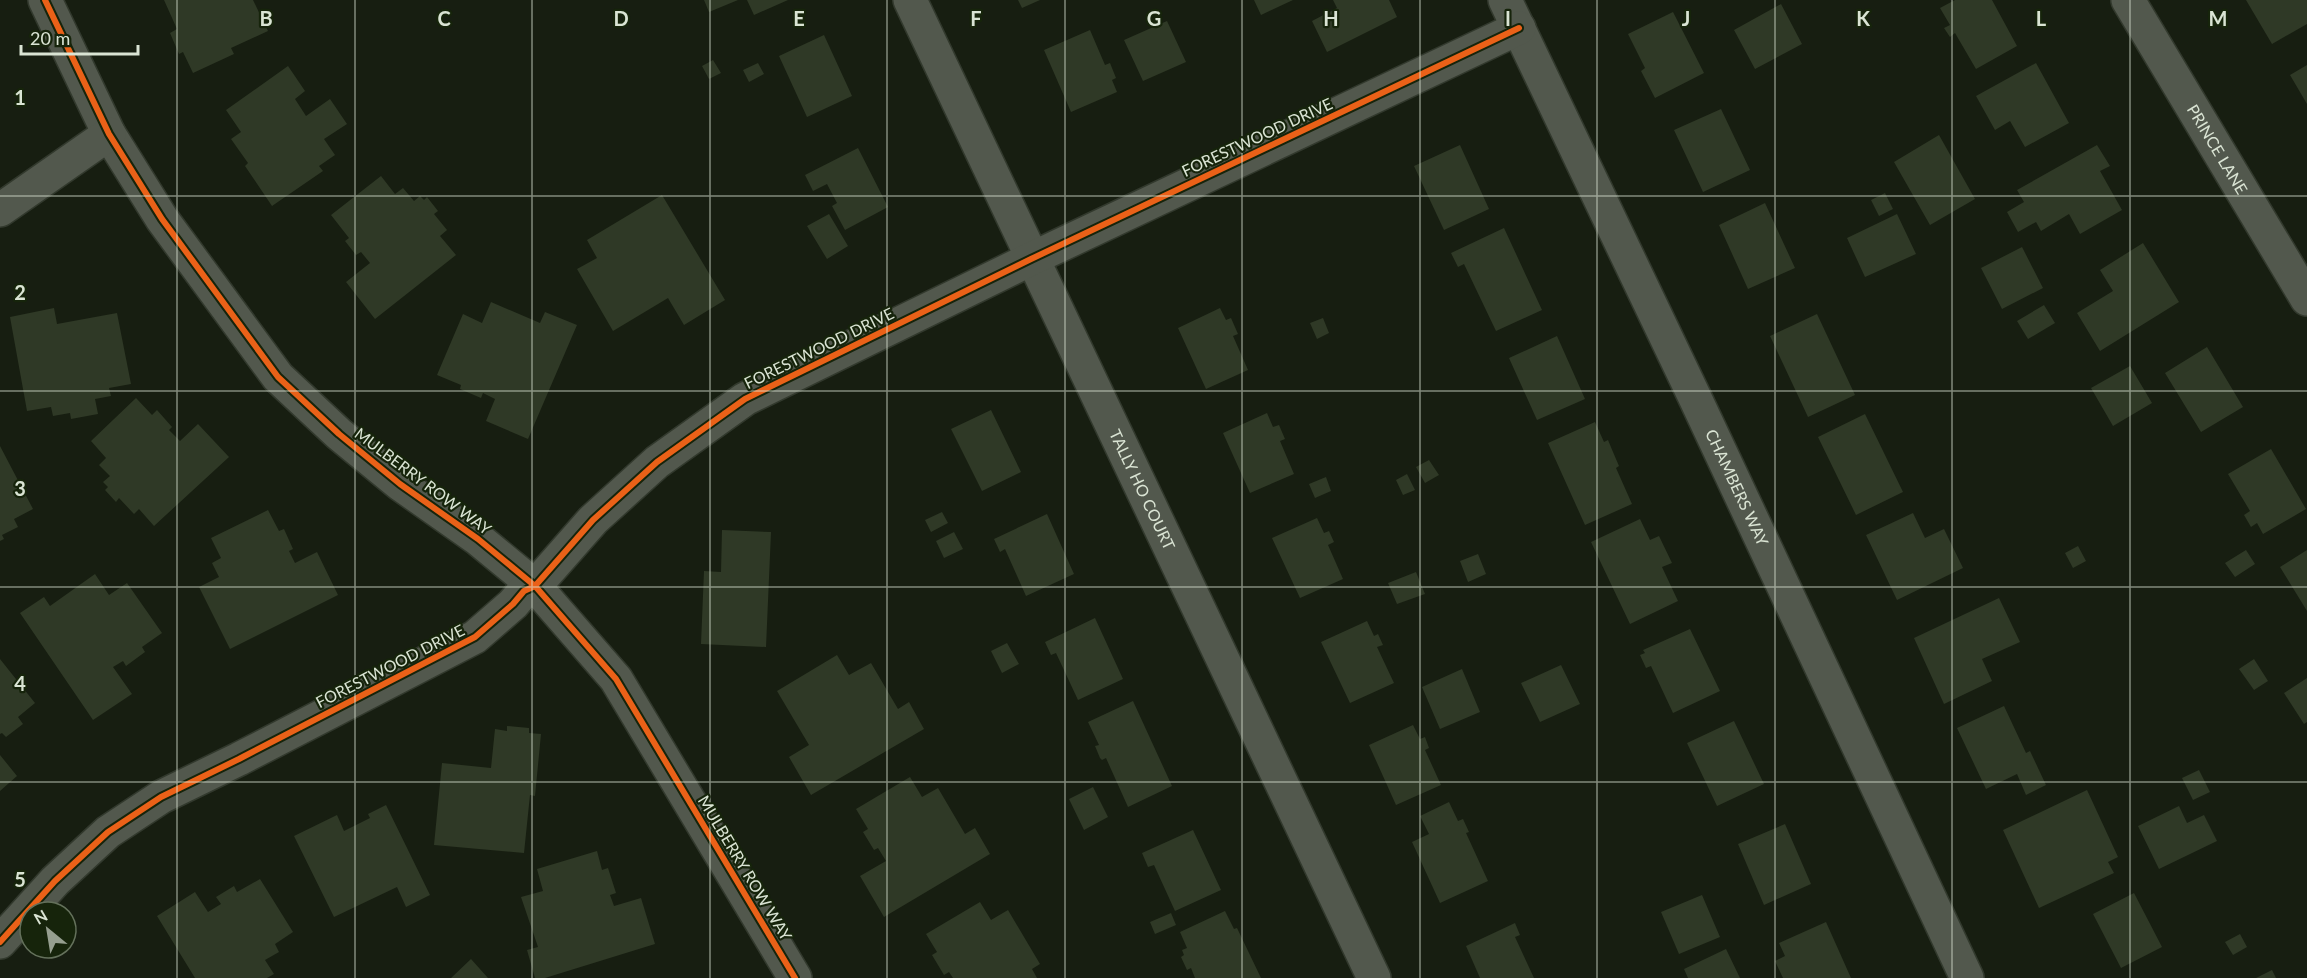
<svg xmlns="http://www.w3.org/2000/svg" width="2307" height="978" font-family="Lato,sans-serif">
<style>
.building{fill:#2f3926}
.lines{fill:none;stroke-linecap:round;stroke-linejoin:round}
.street-casing{stroke:#32392d;stroke-width:36}
.street{stroke:#52584d;stroke-width:33}
.cycleway-casing{stroke:#16240b;stroke-width:10}
.cycleway{stroke:#ea6118;stroke-width:6}
.grid{fill:none;stroke:#dae4d4;stroke-width:1.5;stroke-opacity:0.55}
.labels{text-anchor:middle;stroke-width:4.5;stroke-linejoin:round;paint-order:stroke}
.street-label{font-size:16px;fill:#dae4d4;stroke:#16240b}
.grid-label{font-size:20px;text-anchor:middle;font-weight:bold;fill:#dae4d4;stroke:#16240b;stroke-width:4.5;stroke-linejoin:round;paint-order:stroke}
</style>
<rect width="100%" height="100%" fill="#171e11"/>
<path class="building" d="M 164,0 L 253,0 L 268,31 L 231,48 L 234,54 L 193,73 L 183,52 L 179,54 L 170,33 L 177,29 Z
M 704,0 L 738,0 L 709,12 Z
M 747,0 L 788,0 L 754,15 Z
M 1018,0 L 1040,0 L 1022,8 Z
M 1254,0 L 1293,0 L 1261,15 Z
M 1333,0 L 1389,0 L 1397,17 L 1327,52 L 1312,21 L 1337,8 Z
M 1955,0 L 1992,0 L 2017,46 L 1976,69 L 1955,33 L 1950,37 L 1944,28 L 1950,25 L 1940,8 Z
M 2246,0 L 2307,0 L 2307,24 L 2272,44 Z
M 1781,4 L 1802,44 L 1755,69 L 1734,30 Z
M 1673,12 L 1704,73 L 1655,98 L 1641,71 L 1645,68 L 1628,34 Z
M 1167,21 L 1186,62 L 1143,81 L 1124,40 Z
M 1090,30 L 1105,65 L 1110,63 L 1116,78 L 1112,80 L 1117,92 L 1071,112 L 1044,50 Z
M 824,35 L 852,96 L 807,117 L 779,56 Z
M 713,60 L 721,73 L 709,79 L 702,66 Z
M 758,63 L 764,74 L 749,82 L 743,70 Z
M 2036,63 L 2069,123 L 2025,147 L 2010,121 L 1995,130 L 1976,96 Z
M 2307,65 L 2307,104 L 2290,75 Z
M 288,66 L 305,91 L 295,99 L 306,116 L 330,99 L 347,124 L 324,139 L 335,155 L 319,166 L 323,171 L 272,206 L 245,166 L 248,163 L 231,139 L 241,132 L 226,110 Z
M 1721,109 L 1750,170 L 1703,192 L 1674,130 Z
M 1939,135 L 1975,199 L 1930,225 L 1894,162 Z
M 1460,145 L 1489,209 L 1444,230 L 1414,166 Z
M 2097,145 L 2110,166 L 2100,171 L 2122,210 L 2080,234 L 2069,214 L 2041,231 L 2036,222 L 2018,232 L 2007,212 L 2024,202 L 2017,190 Z
M 858,148 L 888,207 L 845,230 L 832,206 L 837,203 L 827,184 L 813,191 L 805,175 Z
M 381,176 L 395,194 L 403,188 L 414,201 L 420,196 L 424,200 L 427,197 L 438,211 L 434,214 L 447,230 L 440,236 L 456,255 L 375,319 L 346,282 L 370,263 L 361,252 L 356,255 L 345,241 L 349,238 L 331,215 Z
M 1885,193 L 1893,209 L 1879,216 L 1871,200 Z
M 662,195 L 725,300 L 684,325 L 668,298 L 613,331 L 577,269 L 597,258 L 587,240 Z
M 1765,203 L 1795,268 L 1748,289 L 1719,225 Z
M 829,214 L 848,246 L 827,259 L 807,226 Z
M 1897,214 L 1916,254 L 1865,277 L 1847,238 Z
M 1504,228 L 1542,310 L 1496,331 L 1464,264 L 1458,267 L 1451,253 Z
M 2143,243 L 2179,302 L 2100,351 L 2077,313 L 2113,291 L 2100,270 Z
M 2022,247 L 2043,288 L 2002,309 L 1981,268 Z
M 491,302 L 540,323 L 545,312 L 577,325 L 528,439 L 486,421 L 495,399 L 483,393 L 481,398 L 460,389 L 461,385 L 437,375 L 463,314 L 482,323 Z
M 2044,305 L 2055,323 L 2028,339 L 2017,321 Z
M 54,308 L 57,324 L 117,313 L 131,384 L 109,388 L 111,396 L 95,399 L 98,414 L 71,419 L 70,413 L 53,416 L 51,407 L 27,411 L 10,317 Z
M 1220,308 L 1226,320 L 1231,318 L 1238,334 L 1233,336 L 1248,370 L 1206,389 L 1178,328 Z
M 1817,314 L 1855,395 L 1808,417 L 1770,336 Z
M 1323,318 L 1329,333 L 1317,339 L 1310,323 Z
M 1557,336 L 1585,399 L 1537,420 L 1509,358 Z
M 2207,347 L 2243,407 L 2201,432 L 2165,373 Z
M 2130,366 L 2152,403 L 2113,426 L 2091,388 Z
M 136,398 L 152,415 L 157,410 L 172,427 L 169,430 L 180,441 L 198,424 L 229,457 L 154,526 L 139,509 L 134,514 L 119,498 L 116,502 L 105,490 L 108,487 L 103,482 L 110,476 L 99,465 L 106,458 L 91,441 Z
M 991,410 L 1021,472 L 982,491 L 951,429 Z
M 1267,413 L 1273,427 L 1279,425 L 1285,439 L 1280,441 L 1294,474 L 1250,493 L 1223,433 Z
M 1865,414 L 1903,492 L 1856,515 L 1818,437 Z
M 1595,422 L 1604,442 L 1608,440 L 1613,452 L 1619,466 L 1616,468 L 1632,504 L 1585,525 L 1548,443 Z
M 0,446 L 33,509 L 14,519 L 18,527 L 2,535 L 4,539 L 0,541 Z
M 2271,449 L 2306,509 L 2263,534 L 2257,523 L 2251,527 L 2244,515 L 2250,511 L 2228,474 Z
M 1429,460 L 1439,475 L 1425,483 L 1416,467 Z
M 1407,474 L 1415,490 L 1403,495 L 1396,480 Z
M 1326,477 L 1331,491 L 1315,498 L 1309,484 Z
M 268,510 L 279,531 L 284,529 L 293,549 L 289,551 L 295,563 L 317,552 L 338,595 L 230,649 L 199,587 L 219,577 L 212,563 L 221,558 L 211,538 Z
M 942,512 L 948,523 L 931,532 L 925,520 Z
M 1913,513 L 1925,538 L 1944,529 L 1963,568 L 1897,600 L 1866,535 Z
M 1047,514 L 1074,574 L 1026,596 L 1005,549 L 1000,552 L 994,539 Z
M 1317,518 L 1324,533 L 1329,531 L 1334,542 L 1328,545 L 1343,579 L 1300,598 L 1272,538 Z
M 1640,519 L 1650,540 L 1659,536 L 1672,563 L 1662,567 L 1678,601 L 1630,624 L 1591,542 Z
M 722,530 L 771,532 L 766,647 L 701,644 L 704,571 L 721,572 Z
M 954,532 L 963,549 L 944,558 L 936,541 Z
M 2078,546 L 2086,561 L 2073,568 L 2065,553 Z
M 2246,550 L 2255,564 L 2235,577 L 2225,563 Z
M 2307,550 L 2307,611 L 2280,567 Z
M 1478,554 L 1486,574 L 1468,582 L 1460,561 Z
M 1416,572 L 1425,594 L 1397,604 L 1388,583 Z
M 95,574 L 109,595 L 127,583 L 162,633 L 142,647 L 145,652 L 126,666 L 123,661 L 113,667 L 132,694 L 93,720 L 20,613 L 44,597 L 50,606 Z
M 1999,598 L 2020,642 L 1982,659 L 1992,681 L 1944,704 L 1914,638 Z
M 1095,618 L 1123,679 L 1078,700 L 1056,653 L 1051,655 L 1045,642 Z
M 1367,621 L 1374,636 L 1378,634 L 1383,645 L 1377,647 L 1394,683 L 1350,703 L 1321,642 Z
M 1690,629 L 1720,691 L 1673,713 L 1651,666 L 1646,668 L 1640,655 L 1645,653 L 1643,650 Z
M 1007,643 L 1019,664 L 1002,673 L 991,651 Z
M 837,655 L 849,675 L 871,663 L 898,709 L 909,702 L 924,729 L 811,795 L 789,757 L 809,745 L 777,691 Z
M 0,659 L 35,703 L 18,717 L 23,724 L 6,737 L 2,733 L 0,734 Z
M 2254,659 L 2268,681 L 2254,690 L 2239,669 Z
M 1561,665 L 1580,704 L 1540,722 L 1521,683 Z
M 1462,669 L 1480,712 L 1440,729 L 1422,687 Z
M 2307,678 L 2307,722 L 2304,724 L 2284,693 Z
M 1133,701 L 1172,786 L 1128,807 L 1106,758 L 1102,760 L 1100,758 L 1095,746 L 1099,745 L 1088,722 Z
M 2004,706 L 2026,753 L 2030,751 L 2046,785 L 2026,795 L 2017,774 L 1986,789 L 1957,728 Z
M 1734,721 L 1764,784 L 1717,806 L 1687,743 Z
M 1413,725 L 1420,739 L 1425,737 L 1429,748 L 1425,750 L 1441,785 L 1396,805 L 1369,745 Z
M 507,726 L 529,728 L 529,733 L 541,734 L 535,796 L 530,795 L 524,853 L 434,845 L 442,763 L 491,768 L 495,729 L 507,731 Z
M 0,755 L 17,776 L 0,791 Z
M 2199,770 L 2210,792 L 2193,800 L 2182,778 Z
M 910,777 L 922,797 L 938,788 L 965,834 L 975,828 L 990,854 L 884,917 L 860,876 L 886,861 L 878,848 L 874,850 L 863,832 L 868,829 L 856,809 Z
M 1093,787 L 1108,817 L 1084,830 L 1069,799 Z
M 2087,790 L 2118,857 L 2108,862 L 2114,873 L 2039,908 L 2003,830 Z
M 1449,802 L 1458,821 L 1463,819 L 1469,832 L 1466,833 L 1488,881 L 1440,903 L 1412,842 L 1429,834 L 1420,816 Z
M 386,805 L 430,895 L 406,907 L 397,887 L 334,917 L 294,836 L 337,815 L 344,831 L 370,818 L 368,814 Z
M 2179,806 L 2187,823 L 2204,815 L 2217,841 L 2159,869 L 2138,826 Z
M 1785,824 L 1811,884 L 1764,905 L 1738,844 Z
M 1193,830 L 1221,890 L 1175,911 L 1154,865 L 1148,867 L 1142,853 Z
M 597,851 L 602,870 L 608,868 L 616,893 L 610,895 L 614,906 L 641,898 L 655,944 L 545,978 L 535,978 L 527,950 L 538,947 L 521,897 L 543,891 L 537,869 Z
M 260,879 L 293,932 L 275,944 L 279,952 L 265,960 L 274,974 L 267,978 L 195,978 L 157,916 L 195,892 L 208,912 L 221,904 L 216,897 L 234,886 L 237,892 Z
M 2134,893 L 2162,947 L 2121,968 L 2093,914 Z
M 1702,895 L 1720,937 L 1679,954 L 1661,912 Z
M 980,902 L 991,920 L 1008,910 L 1040,964 L 1032,969 L 1037,978 L 953,978 L 949,972 L 944,975 L 932,955 L 937,952 L 926,934 Z
M 1225,911 L 1234,929 L 1237,928 L 1261,978 L 1195,978 L 1191,968 L 1187,970 L 1181,957 L 1184,955 L 1182,950 L 1187,948 L 1180,932 Z
M 1171,913 L 1176,925 L 1155,934 L 1150,922 Z
M 1826,922 L 1851,978 L 1783,978 L 1775,961 L 1785,956 L 1779,943 Z
M 1515,923 L 1520,935 L 1515,937 L 1534,978 L 1480,978 L 1466,946 Z
M 2240,934 L 2247,947 L 2233,955 L 2225,942 Z
M 1726,949 L 1740,978 L 1688,978 L 1684,969 Z
M 471,959 L 488,978 L 451,978 Z
M 2272,970 L 2276,978 L 2256,978 Z"/>
<g class="lines">
<g class="street-casing">
<g id="street">
<path d="M 45,0 L 109,134 L 162,219 L 278,377 L 339,434 L 400,484 L 478,539 L 535,586 L 616,679 L 795,978"/>
<path id="s1" d="M 910,0 L 1374,978"/>
<path id="s2" d="M 1505,0 L 1697,402 L 1967,978"/>
<path id="s3" d="M 2128,0 L 2307,299"/>
<path d="M 0,210 L 109,134"/>
<path d="M 0,942 L 55,881 L 108,832 L 161,797 L 239,759 L 475,637 L 513,604 L 524,591 L 535,586 L 593,520 L 657,462 L 745,399 L 1031,259 L 1519,28"/>
</g>
</g>
<use href="#street" class="street"/>
<g class="cycleway-casing">
<path id="cycleway" d="M 45,0 L 109,134 L 162,219 L 278,377 L 339,434 L 400,484 L 478,539 L 535,586 L 616,679 L 795,978
M 0,942 L 55,881 L 108,832 L 161,797 L 239,759 L 475,637 L 513,604 L 524,591 L 535,586 L 593,520 L 657,462 L 745,399 L 1031,259 L 1519,28"/>
</g>
<use href="#cycleway" class="cycleway"/>
</g>
<path class="grid" d="M 177,0 L 177,978M 355,0 L 355,978M 532,0 L 532,978M 710,0 L 710,978M 887,0 L 887,978M 1065,0 L 1065,978M 1242,0 L 1242,978M 1420,0 L 1420,978M 1597,0 L 1597,978M 1775,0 L 1775,978M 1952,0 L 1952,978M 2130,0 L 2130,978M 0,196 L 2307,196M 0,391 L 2307,391M 0,587 L 2307,587M 0,782 L 2307,782"/>
<g class="labels">
<g class="street-label">
<text transform="translate(1257 137) rotate(-25)" y="6">FORESTWOOD DRIVE</text>
<text dy="6" stroke="none"><textPath href="#s3" startOffset="174">PRINCE LANE</textPath></text>
<text transform="translate(819 348) rotate(-26)" y="6">FORESTWOOD DRIVE</text>
<text transform="translate(423 481) rotate(37)" y="6">MULBERRY ROW WAY</text>
<text dy="6" stroke="none"><textPath href="#s2" startOffset="540">CHAMBERS WAY</textPath></text>
<text dy="6" stroke="none"><textPath href="#s1" startOffset="542">TALLY HO COURT</textPath></text>
<text transform="translate(390 666) rotate(-27)" y="6">FORESTWOOD DRIVE</text>
<text transform="translate(745 868) rotate(59)" y="6">MULBERRY ROW WAY</text>
</g>
</g>
<g class="grid-label">
<text x="266" y="26">B</text>
<text x="444" y="26">C</text>
<text x="621" y="26">D</text>
<text x="799" y="26">E</text>
<text x="976" y="26">F</text>
<text x="1154" y="26">G</text>
<text x="1331" y="26">H</text>
<text x="1508" y="26">I</text>
<text x="1686" y="26">J</text>
<text x="1863" y="26">K</text>
<text x="2041" y="26">L</text>
<text x="2218" y="26">M</text>
<text x="20" y="105">1</text>
<text x="20" y="300">2</text>
<text x="20" y="496">3</text>
<text x="20" y="691">4</text>
<text x="20" y="887">5</text>
</g>
<g transform="translate(48 930) rotate(330)"><circle r="28" fill="#16240b" stroke="#64715b" stroke-width="1.5"/>
<path d="M0-4.5L10 22L0 15L-10 22Z" fill="#969f90"/>
<text y="-9" font-size="16" font-weight="bold" text-anchor="middle" fill="#dae4d4">N</text>
</g>
<path d="M21 45v9h117v-9" fill="none" stroke="#dae4d4" stroke-width="3"/>
<text x="30" y="45" font-size="18" fill="#dae4d4" stroke="#16240b" stroke-width="4.5" paint-order="stroke">20 m</text>
</svg>
